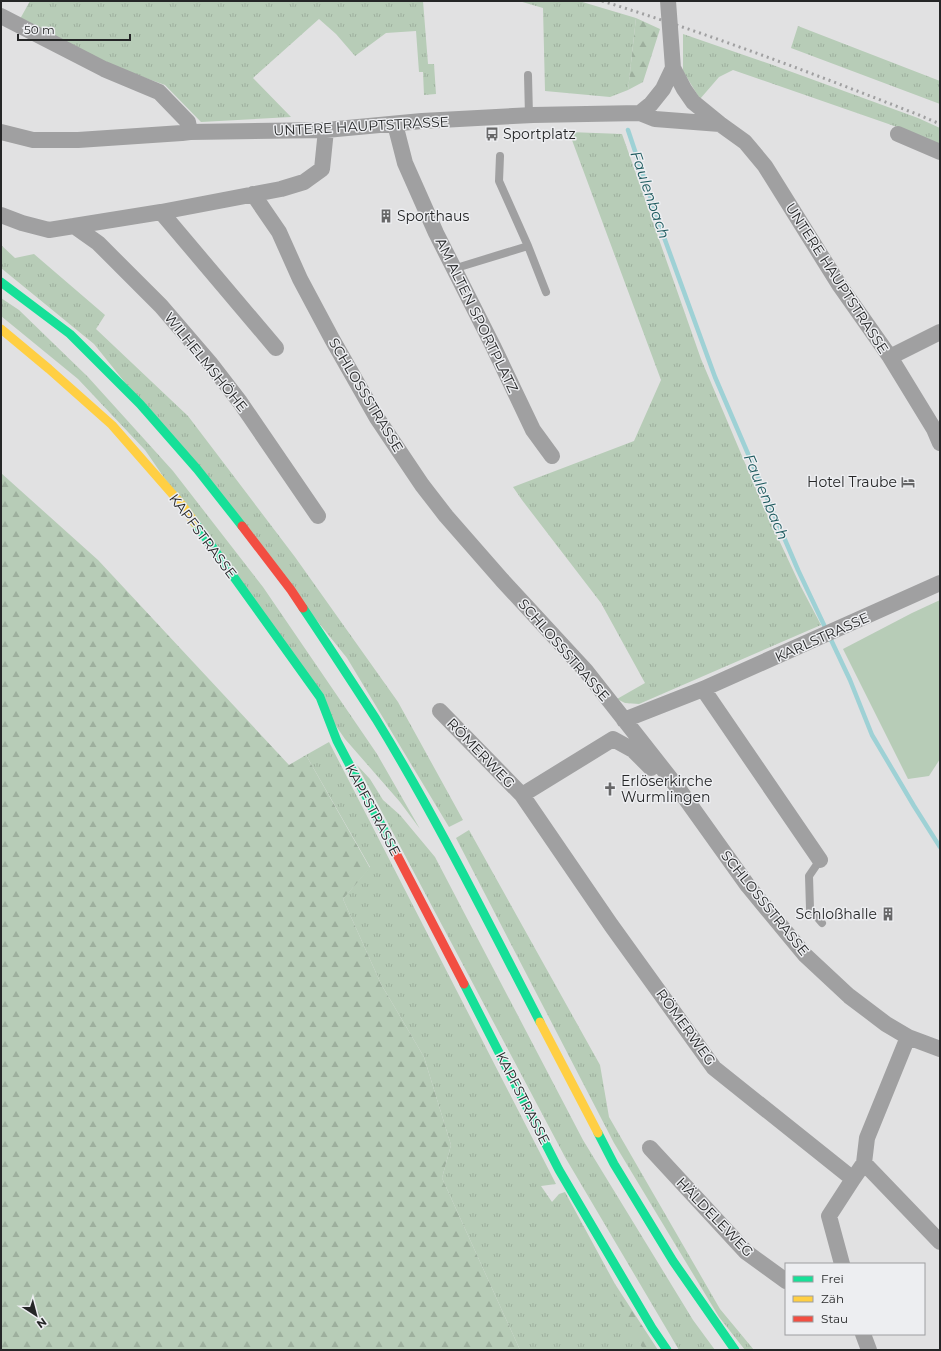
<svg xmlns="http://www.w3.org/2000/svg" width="941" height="1351" font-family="Montserrat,sans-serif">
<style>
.grass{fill:url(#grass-tufts)}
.forest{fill:url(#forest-firs)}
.green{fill:#b7ccb7}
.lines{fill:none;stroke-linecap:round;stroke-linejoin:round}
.stream{stroke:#9ed1d5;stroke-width:4.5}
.lane{stroke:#a0a0a1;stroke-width:8}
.street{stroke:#a0a0a1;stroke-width:16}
.fast{stroke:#16e098;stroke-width:9}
.slow{stroke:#ffcf43;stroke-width:9}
.jam{stroke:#f24e42;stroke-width:9}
.rail{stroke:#a0a0a1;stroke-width:3;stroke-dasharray:2 4;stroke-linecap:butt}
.labels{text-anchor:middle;stroke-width:3;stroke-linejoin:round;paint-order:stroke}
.street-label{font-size:14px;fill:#252627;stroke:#edeef1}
.poi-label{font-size:14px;fill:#252627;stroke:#edeef1;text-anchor:start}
.water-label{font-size:15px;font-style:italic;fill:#1c595d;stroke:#edeef1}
</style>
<defs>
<pattern id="grass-tufts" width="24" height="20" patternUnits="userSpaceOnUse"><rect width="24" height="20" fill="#b7ccb7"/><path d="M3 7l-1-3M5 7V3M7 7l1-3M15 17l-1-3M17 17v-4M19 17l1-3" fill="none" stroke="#9daf9d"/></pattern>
<pattern id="forest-firs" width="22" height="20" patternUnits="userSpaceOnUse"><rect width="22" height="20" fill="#b7ccb7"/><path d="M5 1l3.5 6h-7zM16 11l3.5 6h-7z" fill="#9daf9d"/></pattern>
</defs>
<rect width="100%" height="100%" fill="#e1e1e2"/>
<path class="grass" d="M 30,1 L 423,1 L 428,64 L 434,64 L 436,94 L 424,95 L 423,72 L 419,72 L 416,31 L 386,33 L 355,56 L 336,34 L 319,19 L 253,78 L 291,117 L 201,122 L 165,85 L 93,59 L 20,19 Z
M 519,1 L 579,1 L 636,18 L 628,90 L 610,97 L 545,91 L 543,8 Z
M 798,26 L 940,81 L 940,104 L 791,48 Z
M 683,34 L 770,64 L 918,118 L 940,128 L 940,145 L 900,128 L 733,70 L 719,77 L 700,99 L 683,71 Z
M 569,132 L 622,134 L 701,359 L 764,508 L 800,585 L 821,625 L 639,704 L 625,703 L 617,699 L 645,683 L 601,603 L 522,500 L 513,487 L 634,441 L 661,380 Z
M 1,245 L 15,258 L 34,254 L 105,315 L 96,329 L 188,416 L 295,557 L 398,702 L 463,820 L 449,827 L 347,658 L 94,344 L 1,268 Z
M 1,298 L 19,310 L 88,377 L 173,471 L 263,587 L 377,754 L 420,829 L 400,802 L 345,739 L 145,450 L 78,379 L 1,316 Z
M 329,742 L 556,1184 L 541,1186 L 552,1202 L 559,1194 L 565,1192 L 615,1284 L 643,1350 L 520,1350 L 442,1178 L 451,1145 L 424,1057 L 381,984 L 343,899 L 370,867 L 306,755 Z
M 357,765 L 370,779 L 383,800 L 400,815 L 435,857 L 583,1140 L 693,1320 L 715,1350 L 679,1350 L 565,1157 Z
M 469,830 L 600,1065 L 609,1117 L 720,1309 L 754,1350 L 745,1350 L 719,1317 L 614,1143 L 456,838 Z"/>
<path class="forest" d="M 636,18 L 660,29 L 643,82 L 628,90 Z
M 1,473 L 98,560 L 289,765 L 306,755 L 370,868 L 343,899 L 381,984 L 424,1057 L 451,1145 L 442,1178 L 520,1350 L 1,1350 Z
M 615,1284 L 658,1350 L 643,1350 L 613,1288 Z"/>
<path class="green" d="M 940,600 L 940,759 L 929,776 L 908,779 L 843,649 L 912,613 Z"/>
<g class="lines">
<path class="stream" d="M 628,130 L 661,229 L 715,377 L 798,570 L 850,680 L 872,735 L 914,806 L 940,847"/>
<path class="lane" d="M 528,75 L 529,116
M 528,246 L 546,292
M 453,269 L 528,246 L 499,181 L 500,156
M 820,860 L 809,876 L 810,909 L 822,923"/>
<path class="street" d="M 1,16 L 104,69 L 159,92 L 188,122 L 190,132
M 673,68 L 684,89 L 693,102 L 720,124 L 745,142 L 765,166 L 840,286 L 890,357 L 934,429 L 940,443
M 640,113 L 651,104 L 663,89 L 673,68 L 668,1
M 395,124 L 405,163 L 436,233 L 493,346 L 533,430 L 552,456
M 1,132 L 33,140 L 78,140 L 182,133 L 190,132 L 326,130 L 422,121 L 533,115 L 640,113 L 655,119 L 720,124
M 898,134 L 940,152
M 253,194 L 279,232 L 300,279 L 332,339 L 377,418 L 422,485 L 446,516 L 502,580 L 586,671 L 678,788 L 748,886 L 805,955 L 849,996 L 886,1024 L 908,1037 L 940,1049
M 161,212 L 281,189 L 304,182 L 322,169 L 326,130
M 1,215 L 22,223 L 49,230 L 74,226 L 98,243 L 161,306 L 210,363 L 240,402 L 318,516
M 74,226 L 161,212 L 276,348
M 890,357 L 940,332
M 703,689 L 820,860
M 440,711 L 522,795 L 611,925 L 714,1068 L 853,1179 L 864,1163 L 940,1242
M 624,720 L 703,689 L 940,583
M 522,795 L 613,739 L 633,750 L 651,768
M 650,1148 L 746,1252 L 786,1281
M 864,1163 L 867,1138 L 908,1037
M 842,1264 L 829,1216 L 853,1179
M 863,1334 L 869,1350"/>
<path class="fast" d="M 1,282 L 70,334 L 140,404 L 197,469 L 242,526
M 195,523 L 320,697 L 337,741 L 396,853
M 303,608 C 328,645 352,682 376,719 C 436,817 487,920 540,1022
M 464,984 L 559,1170 L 652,1328 L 667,1350
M 598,1133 L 614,1164 L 673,1261 L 735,1350"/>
<path class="slow" d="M 1,329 L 49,369 L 112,425 L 182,505 L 195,523
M 540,1022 L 598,1133"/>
<path class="jam" d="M 242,526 L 291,590 L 303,608
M 396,853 L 464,984"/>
<path class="rail" d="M 602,1 C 710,34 814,74 919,115 L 940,124"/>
</g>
<defs>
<g id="bus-bare" transform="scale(1.08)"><path d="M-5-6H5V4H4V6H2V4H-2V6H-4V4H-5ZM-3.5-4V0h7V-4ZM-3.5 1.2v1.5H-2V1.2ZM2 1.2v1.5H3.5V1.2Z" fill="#676768" stroke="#edeef1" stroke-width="2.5" paint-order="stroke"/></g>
<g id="building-bare" transform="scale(1.08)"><path d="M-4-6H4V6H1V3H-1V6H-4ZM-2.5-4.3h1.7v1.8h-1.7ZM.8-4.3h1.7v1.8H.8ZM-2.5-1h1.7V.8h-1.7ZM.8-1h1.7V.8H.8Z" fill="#676768" stroke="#edeef1" stroke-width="2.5" paint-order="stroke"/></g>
<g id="hotel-bare" transform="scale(1.08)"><path d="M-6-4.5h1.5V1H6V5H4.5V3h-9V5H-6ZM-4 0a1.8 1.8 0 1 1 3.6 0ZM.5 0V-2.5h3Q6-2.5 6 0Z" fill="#676768" stroke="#edeef1" stroke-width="2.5" paint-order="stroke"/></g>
<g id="church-bare" transform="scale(1.08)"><path d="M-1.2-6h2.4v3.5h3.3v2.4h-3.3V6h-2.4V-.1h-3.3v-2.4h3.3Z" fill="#676768" stroke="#edeef1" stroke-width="2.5" paint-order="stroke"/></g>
</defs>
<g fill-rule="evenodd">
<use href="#bus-bare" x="492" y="134"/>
<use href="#building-bare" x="386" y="216"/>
<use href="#hotel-bare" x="908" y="482"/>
<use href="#church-bare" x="610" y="789"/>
<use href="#building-bare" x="888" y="914"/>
</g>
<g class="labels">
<g class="street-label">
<text transform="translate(361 126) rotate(-3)" y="5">UNTERE HAUPTSTRASSE</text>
<text transform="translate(837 278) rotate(57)" y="5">UNTERE HAUPTSTRASSE</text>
<text transform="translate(477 315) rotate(64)" y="5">AM ALTEN SPORTPLATZ</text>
<text transform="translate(206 362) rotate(51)" y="5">WILHELMSHÖHE</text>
<text transform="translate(366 395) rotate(59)" y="5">SCHLOSSSTRASSE</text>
<text transform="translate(203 536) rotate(53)" y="5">KAPFSTRASSE</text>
<text transform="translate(822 637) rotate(-24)" y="5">KARLSTRASSE</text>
<text transform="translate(564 650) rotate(49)" y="5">SCHLOSSSTRASSE</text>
<text transform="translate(481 753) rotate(46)" y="5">RÖMERWEG</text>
<text transform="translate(373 810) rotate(62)" y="5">KAPFSTRASSE</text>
<text transform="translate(765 903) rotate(51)" y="5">SCHLOSSSTRASSE</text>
<text transform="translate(686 1027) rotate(54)" y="5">RÖMERWEG</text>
<text transform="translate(523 1098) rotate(63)" y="5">KAPFSTRASSE</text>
<text transform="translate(715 1217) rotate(46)" y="5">HÄLDELEWEG</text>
</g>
<g class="poi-label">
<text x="503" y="139">Sportplatz</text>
<text x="397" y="221">Sporthaus</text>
<text x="897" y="487" text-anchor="end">Hotel Traube</text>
<text x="621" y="786">Erlöserkirche<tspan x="621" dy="16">Wurmlingen</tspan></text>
<text x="877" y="919" text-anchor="end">Schloßhalle</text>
</g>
<g class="water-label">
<text transform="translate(650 195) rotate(71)" y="5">Faulenbach</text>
<text transform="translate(766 497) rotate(67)" y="5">Faulenbach</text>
</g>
</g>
<rect width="941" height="1351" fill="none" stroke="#252627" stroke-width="4"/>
<rect x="785" y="1263" width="140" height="72" fill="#edeef1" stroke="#9d9ea0"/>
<rect x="793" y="1276" width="20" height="6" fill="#16e098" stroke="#9d9ea0"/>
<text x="821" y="1283" font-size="12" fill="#252627">Frei</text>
<rect x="793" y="1296" width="20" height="6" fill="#ffcf43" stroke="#9d9ea0"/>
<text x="821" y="1303" font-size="12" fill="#252627">Zäh</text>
<rect x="793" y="1316" width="20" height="6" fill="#f24e42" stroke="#9d9ea0"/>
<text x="821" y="1323" font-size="12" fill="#252627">Stau</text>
<g transform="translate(36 1315) rotate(144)" stroke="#edeef1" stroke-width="3" paint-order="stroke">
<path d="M0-3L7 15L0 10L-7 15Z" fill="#252627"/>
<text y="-6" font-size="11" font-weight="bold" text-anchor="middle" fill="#252627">N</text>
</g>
<path d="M18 34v6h112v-6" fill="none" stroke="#252627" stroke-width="2"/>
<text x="24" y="34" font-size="12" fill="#252627" stroke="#edeef1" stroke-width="3" paint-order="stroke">50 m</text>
</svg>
